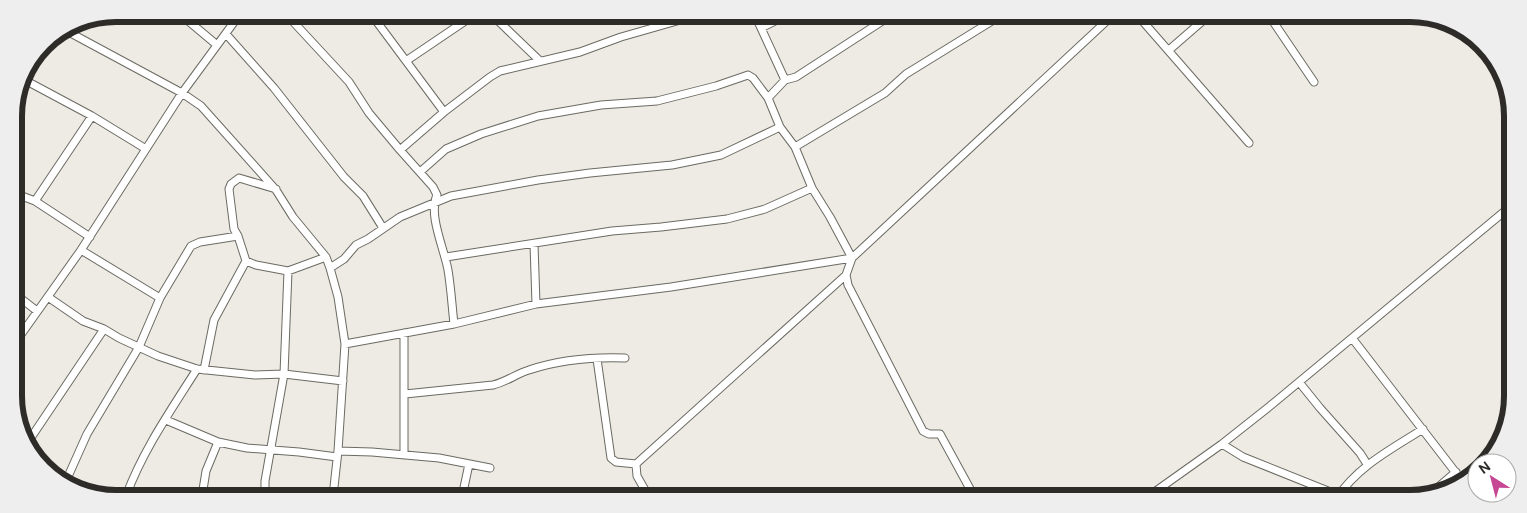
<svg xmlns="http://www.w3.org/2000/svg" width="1527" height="513" font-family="'DM Sans',sans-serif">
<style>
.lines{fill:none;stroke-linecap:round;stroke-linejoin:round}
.street-casing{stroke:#6b6a63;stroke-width:9}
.street{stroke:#fff;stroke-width:7}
.rim{fill:none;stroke:#2d2c29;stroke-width:6}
</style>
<rect width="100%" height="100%" fill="#edebe3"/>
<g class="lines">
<g class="street-casing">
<path id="street" d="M 180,14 L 217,45
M 286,14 L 349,82 L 369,113 L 400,150
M 371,14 L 444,112
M 492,15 L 540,61
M 755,15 L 785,80 L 768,98 L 780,127 L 795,147 L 812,188 L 830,217 L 852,258
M 1139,17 L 1249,143
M 1270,17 L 1314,82
M 761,28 L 785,16
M 65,30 L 182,93 L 201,106 L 276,190 L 293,217 L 326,257 L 330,268 L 338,297 L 345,344 L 338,451 L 333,496
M 226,34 L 274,88 L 344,177 L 363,196 L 383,228
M 1169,50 L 1207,17
M 406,61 L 474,15
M 21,78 L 92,116 L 146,149
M 785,80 L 796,77 L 890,16
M 15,104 L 26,81
M 795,147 L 885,93 L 906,74 L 1000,16
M 420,172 L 446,149 L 481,134 L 538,116 L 601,105 L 657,101 L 716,86 L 748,75 L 753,78 L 768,98
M 276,189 L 239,178 L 231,184 L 229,189 L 234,229 L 238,236 L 246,261 L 256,265 L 288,271 L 326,257
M 14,193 L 35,201 L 90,237
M 35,201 L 92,116
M 534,244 L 536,304
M 81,250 L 160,298
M 446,257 L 612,231 L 661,227 L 727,219 L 765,209 L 812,188
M 330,268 L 344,259 L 356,245 L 368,239 L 400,217 L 451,196 L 538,180 L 590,173 L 672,165 L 721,155 L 780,127
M 15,294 L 37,311
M 48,297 L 83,321 L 104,329 L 119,338 L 158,356 L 197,369 L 255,375 L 284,374 L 343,381
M 454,324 C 452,306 451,288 448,270 C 444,248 428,215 437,195 L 433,187 L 400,150 L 444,112 L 490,77 L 500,71 L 580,52 L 621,37 L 698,15
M 1352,338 L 1463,482
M 15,343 L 81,250 L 182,93 L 240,14
M 345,344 L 454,324 L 536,304 L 671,287 L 852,258
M 597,359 L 611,458 L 616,462 L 636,464 L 637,476 L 649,497
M 204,370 L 214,320 L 246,261
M 1299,382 L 1320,408 L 1360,453 L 1367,464
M 405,394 L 493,385 C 506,382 516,374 529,370 C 559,360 594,357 625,358
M 166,420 L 218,442 L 247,448 L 299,452 L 337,457
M 28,442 L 104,329
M 1222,444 L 1243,457 L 1338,495
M 338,451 L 372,452 L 439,458 L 490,468
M 404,455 L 404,333
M 636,464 L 846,275
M 66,481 L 87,434 L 139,347 L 160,298 L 191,246 L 200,242 L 238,236
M 1159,489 L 1180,498
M 1429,495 L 1456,472
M 126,496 C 143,450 171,410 197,369
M 202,496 L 206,471 L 218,442
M 265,496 L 265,481 L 284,374 L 288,271
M 462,497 L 469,464
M 975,498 L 940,434 L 929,434 L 923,431 L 848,285 L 846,275 L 852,258 L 1112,16
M 1146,498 L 1222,444 L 1270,406 L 1511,206
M 1336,499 C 1358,466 1390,450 1423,429"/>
</g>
<use href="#street" class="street"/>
</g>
<path d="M0 0H1527V513H0ZM116 22H1410A94 94 0 0 1 1504 116V396A94 94 0 0 1 1410 490H116A94 94 0 0 1 22 396V116A94 94 0 0 1 116 22Z" fill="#eee" fill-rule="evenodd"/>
<path class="rim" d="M116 22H1410A94 94 0 0 1 1504 116V396A94 94 0 0 1 1410 490H116A94 94 0 0 1 22 396V116A94 94 0 0 1 116 22Z"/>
<g transform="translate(1492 478) rotate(324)"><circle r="24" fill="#ffffff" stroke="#ababa9"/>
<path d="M0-4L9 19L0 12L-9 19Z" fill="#c64793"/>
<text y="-8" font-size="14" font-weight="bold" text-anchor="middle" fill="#2d2c29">N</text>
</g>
</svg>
